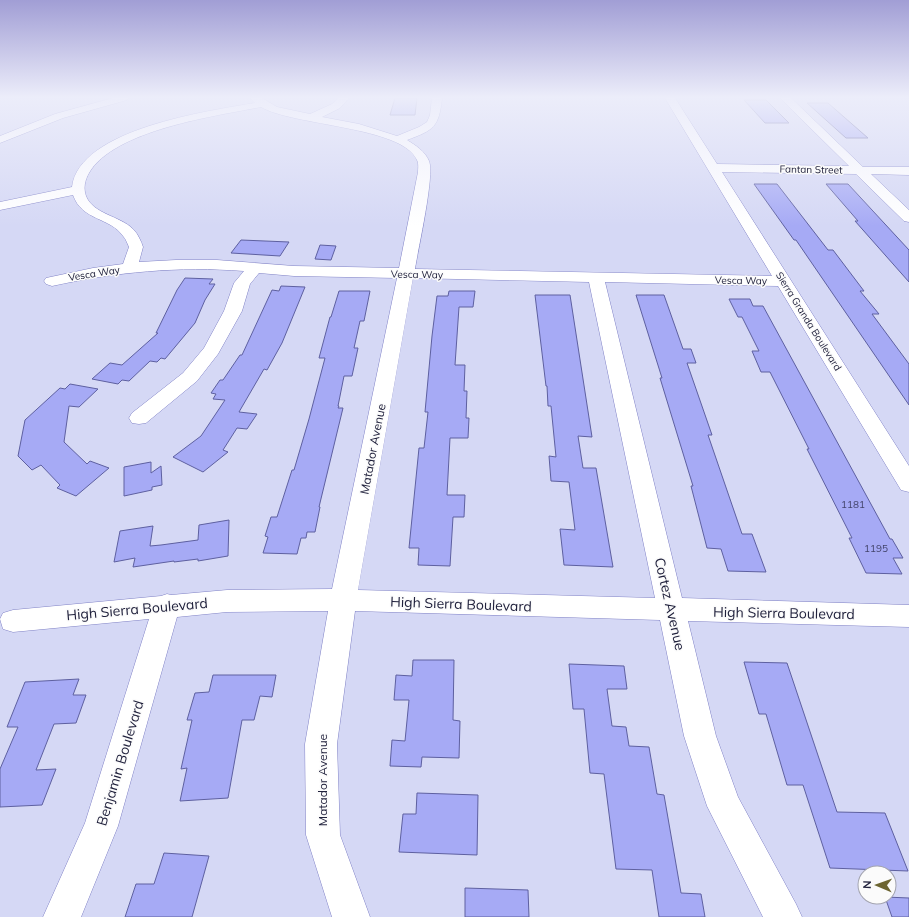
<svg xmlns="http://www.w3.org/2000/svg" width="909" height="917" font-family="Mulish,sans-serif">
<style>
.building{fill:#a6aaf5;stroke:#5e60a0}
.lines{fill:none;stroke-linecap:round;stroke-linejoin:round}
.minor-casing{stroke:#8082c6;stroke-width:1}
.minor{fill:#fff;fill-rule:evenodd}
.labels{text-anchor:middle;stroke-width:3;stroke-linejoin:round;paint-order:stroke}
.far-street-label{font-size:10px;fill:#20213c;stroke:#fbfbfb}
.number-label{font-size:10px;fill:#42436a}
.street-label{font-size:12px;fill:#20213c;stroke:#fbfbfb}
.near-street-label{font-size:14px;fill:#20213c;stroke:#fbfbfb}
</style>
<rect width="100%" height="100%" fill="#d5d8f5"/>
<path class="building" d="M 395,98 L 417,98 L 415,115 L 390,115 Z
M 744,100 L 766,100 L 789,123 L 765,123 Z
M 807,103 L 828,103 L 868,138 L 846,138 Z
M 754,184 L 777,184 L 828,250 L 833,250 L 864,291 L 860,291 L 879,314 L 872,314 L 909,364 L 909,405 L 796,240 L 794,240 Z
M 826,184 L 848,184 L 909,250 L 909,282 L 855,221 L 858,221 Z
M 241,240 L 289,242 L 280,256 L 231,253 Z
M 320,245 L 336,246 L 331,260 L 315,259 Z
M 185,278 L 213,279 L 209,284 L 215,284 L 205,300 L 195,323 L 165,359 L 161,358 L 157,362 L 150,361 L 129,381 L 122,380 L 118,384 L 92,379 L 110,363 L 122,365 L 158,333 L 156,333 L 177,290 Z
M 281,286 L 305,287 L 282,343 L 267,370 L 264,369 L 239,412 L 257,414 L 247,429 L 237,428 L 223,450 L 228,452 L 203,472 L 173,457 L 201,436 L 225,400 L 213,399 L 216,394 L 211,393 L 220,380 L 223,380 L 240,355 L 242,355 L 272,290 L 279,291 Z
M 339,291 L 370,291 L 364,321 L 360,321 L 354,348 L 358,348 L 352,376 L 344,376 L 338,406 L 339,406 L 338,408 L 343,408 L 319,507 L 320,507 L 315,532 L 307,532 L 306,538 L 301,538 L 297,554 L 263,553 L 268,537 L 265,536 L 271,517 L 277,517 L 292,470 L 294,470 L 309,419 L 325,358 L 319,358 L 330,317 L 331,317 Z
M 449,291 L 475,291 L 473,307 L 459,307 L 455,365 L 465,365 L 464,391 L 467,391 L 466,418 L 469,418 L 468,438 L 450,438 L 447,495 L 465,495 L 464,517 L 453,517 L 450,566 L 418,565 L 419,548 L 409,548 L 419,448 L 424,448 L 428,412 L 425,412 L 432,336 L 437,296 L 448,296 Z
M 535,295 L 570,295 L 592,437 L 578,436 L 583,468 L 596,468 L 613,567 L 564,565 L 560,529 L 575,530 L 569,482 L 551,481 L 549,456 L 556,457 L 551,406 L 548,406 L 547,386 L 546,386 Z
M 636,295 L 664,295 L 683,349 L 691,349 L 696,363 L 687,363 L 712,435 L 708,435 L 742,534 L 752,534 L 766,572 L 728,571 L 721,549 L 707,548 L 691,486 L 693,486 L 660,378 L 662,378 Z
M 729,299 L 750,299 L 753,306 L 763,306 L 890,539 L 892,539 L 903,558 L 893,558 L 902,574 L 866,573 L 849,538 L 852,538 L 807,449 L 809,449 L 770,372 L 761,372 L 752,351 L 759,351 L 742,317 L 738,317 Z
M 70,384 L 98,389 L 79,407 L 69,406 L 64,442 L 87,464 L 90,461 L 109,468 L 76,496 L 57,488 L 60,485 L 41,465 L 32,470 L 18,456 L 25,420 L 60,388 L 65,389 Z
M 151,462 L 151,473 L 161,466 L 162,485 L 152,487 L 152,490 L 124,496 L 124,467 Z
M 229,520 L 228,556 L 198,561 L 198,559 L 174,562 L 174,561 L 133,567 L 135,558 L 114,562 L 120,531 L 153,526 L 150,546 L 161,545 L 198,540 L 199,525 Z
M 413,660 L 454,660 L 453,720 L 460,721 L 459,758 L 422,757 L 421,767 L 390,766 L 392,740 L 405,741 L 409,700 L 394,700 L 396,675 L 412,676 Z
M 744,662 L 787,663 L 837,812 L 885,813 L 908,871 L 830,868 L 803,785 L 787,785 L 766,714 L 759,714 Z
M 569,664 L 624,666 L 627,689 L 607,689 L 612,726 L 626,727 L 629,746 L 649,747 L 657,794 L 664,795 L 681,893 L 701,894 L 705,917 L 659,917 L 652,870 L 616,869 L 604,774 L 590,773 L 584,709 L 573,709 Z
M 213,675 L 276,675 L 272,697 L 260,696 L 254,720 L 242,720 L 228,798 L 180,801 L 187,768 L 181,769 L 192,720 L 187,720 L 195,693 L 209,692 Z
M 79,679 L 73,695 L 86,695 L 76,723 L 54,724 L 36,770 L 56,769 L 42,805 L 0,807 L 0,769 L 18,727 L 7,727 L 25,682 Z
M 417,793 L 478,795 L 477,855 L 399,852 L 403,814 L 416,814 Z
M 164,853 L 209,856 L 192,917 L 125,917 L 136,884 L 154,884 Z
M 465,888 L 528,890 L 529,917 L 465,917 Z
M 885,897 L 909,898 L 909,917 L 892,917 Z"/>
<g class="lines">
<g class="minor-casing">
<path id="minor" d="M 113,98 L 129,98 L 127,100 L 63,118 L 0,143 L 0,136 L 55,114 Z
M 250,98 L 262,98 L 277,107 L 310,114 L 332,104 L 338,98 L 349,98 L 340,108 L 322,117 L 359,124 L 397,136 L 419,127 L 427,122 L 430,115 L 432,98 L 442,98 C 439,127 434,130 407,140 C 415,145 425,151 429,161 C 435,175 418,249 415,269 L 772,276 L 665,98 L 675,98 L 717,164 L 849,166 L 780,98 L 791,98 L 863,167 L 909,167 L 909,175 L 871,174 L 909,210 L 909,222 L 904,221 L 856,174 L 722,172 L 909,466 L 909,492 L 901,490 L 778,286 L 605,282 L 682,598 L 909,605 L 909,627 L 688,621 L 716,736 L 738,797 L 796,904 L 802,917 L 763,917 L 707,806 L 684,736 L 660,620 L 355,611 L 337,744 L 340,835 L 370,917 L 332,917 L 306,835 L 305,744 L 328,611 L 227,612 L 177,617 L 118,826 L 81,917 L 43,917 L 85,823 L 149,619 L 13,632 L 3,629 L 0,619 L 3,613 L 13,610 L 161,596 L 167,594 L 171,595 L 227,590 L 332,589 L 397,278 L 294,276 L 259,273 L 250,284 L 242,311 L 218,354 L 197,381 L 146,423 L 139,424 L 132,423 L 129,418 L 132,413 L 183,373 L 204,348 L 224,311 L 234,283 L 244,271 C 179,266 115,272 52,286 L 46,284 L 44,281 L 46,278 L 93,268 L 123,264 L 129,247 C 127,243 126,239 123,236 C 110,217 82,221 73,195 L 0,210 L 0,202 L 72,187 C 79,129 208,111 255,103 ZM 261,107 C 293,126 402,126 417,160 C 419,164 418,169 418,172 L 399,268 L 294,266 L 217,260 L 176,260 L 139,262 L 143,247 C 141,241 138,234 133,229 C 120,216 93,214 86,196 C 83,188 85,180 89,173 C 114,130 215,116 261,107 ZM 413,278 L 589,282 L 655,598 L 358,590 Z"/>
</g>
<use href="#minor" class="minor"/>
</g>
<linearGradient id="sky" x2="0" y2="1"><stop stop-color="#a19ed5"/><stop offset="0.43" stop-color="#ecedfa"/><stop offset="1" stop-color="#ecedfa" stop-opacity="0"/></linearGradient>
<rect width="909" height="226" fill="url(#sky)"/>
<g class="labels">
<g class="far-street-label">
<text transform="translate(811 169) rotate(1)" y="4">Fantan Street</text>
<text transform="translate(94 273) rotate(-9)" y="4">Vesca Way</text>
<text transform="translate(417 274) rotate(1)" y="4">Vesca Way</text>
<text transform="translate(741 280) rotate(1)" y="4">Vesca Way</text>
<text transform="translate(809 321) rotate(58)" y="4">Sierra Granda Boulevard</text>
</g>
<g class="number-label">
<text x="853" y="508">1181</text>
<text x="876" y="552">1195</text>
</g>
<g class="street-label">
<text transform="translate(373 449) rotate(-79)" y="4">Matador Avenue</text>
<text transform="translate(323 780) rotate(-90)" y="4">Matador Avenue</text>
</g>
<g class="near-street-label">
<text transform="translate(461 604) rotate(2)" y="5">High Sierra Boulevard</text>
<text transform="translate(670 604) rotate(77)" y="5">Cortez Avenue</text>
<text transform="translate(137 609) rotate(-5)" y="5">High Sierra Boulevard</text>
<text transform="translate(784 613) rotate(1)" y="5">High Sierra Boulevard</text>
<text transform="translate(120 763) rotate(-73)" y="5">Benjamin Boulevard</text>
</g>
</g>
<g transform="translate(877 885) rotate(272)"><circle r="19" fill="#fbfbfb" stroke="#a3a4af"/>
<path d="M0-3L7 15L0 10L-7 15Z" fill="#6d6532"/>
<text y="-6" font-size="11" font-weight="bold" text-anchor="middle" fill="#20213c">N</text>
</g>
</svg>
